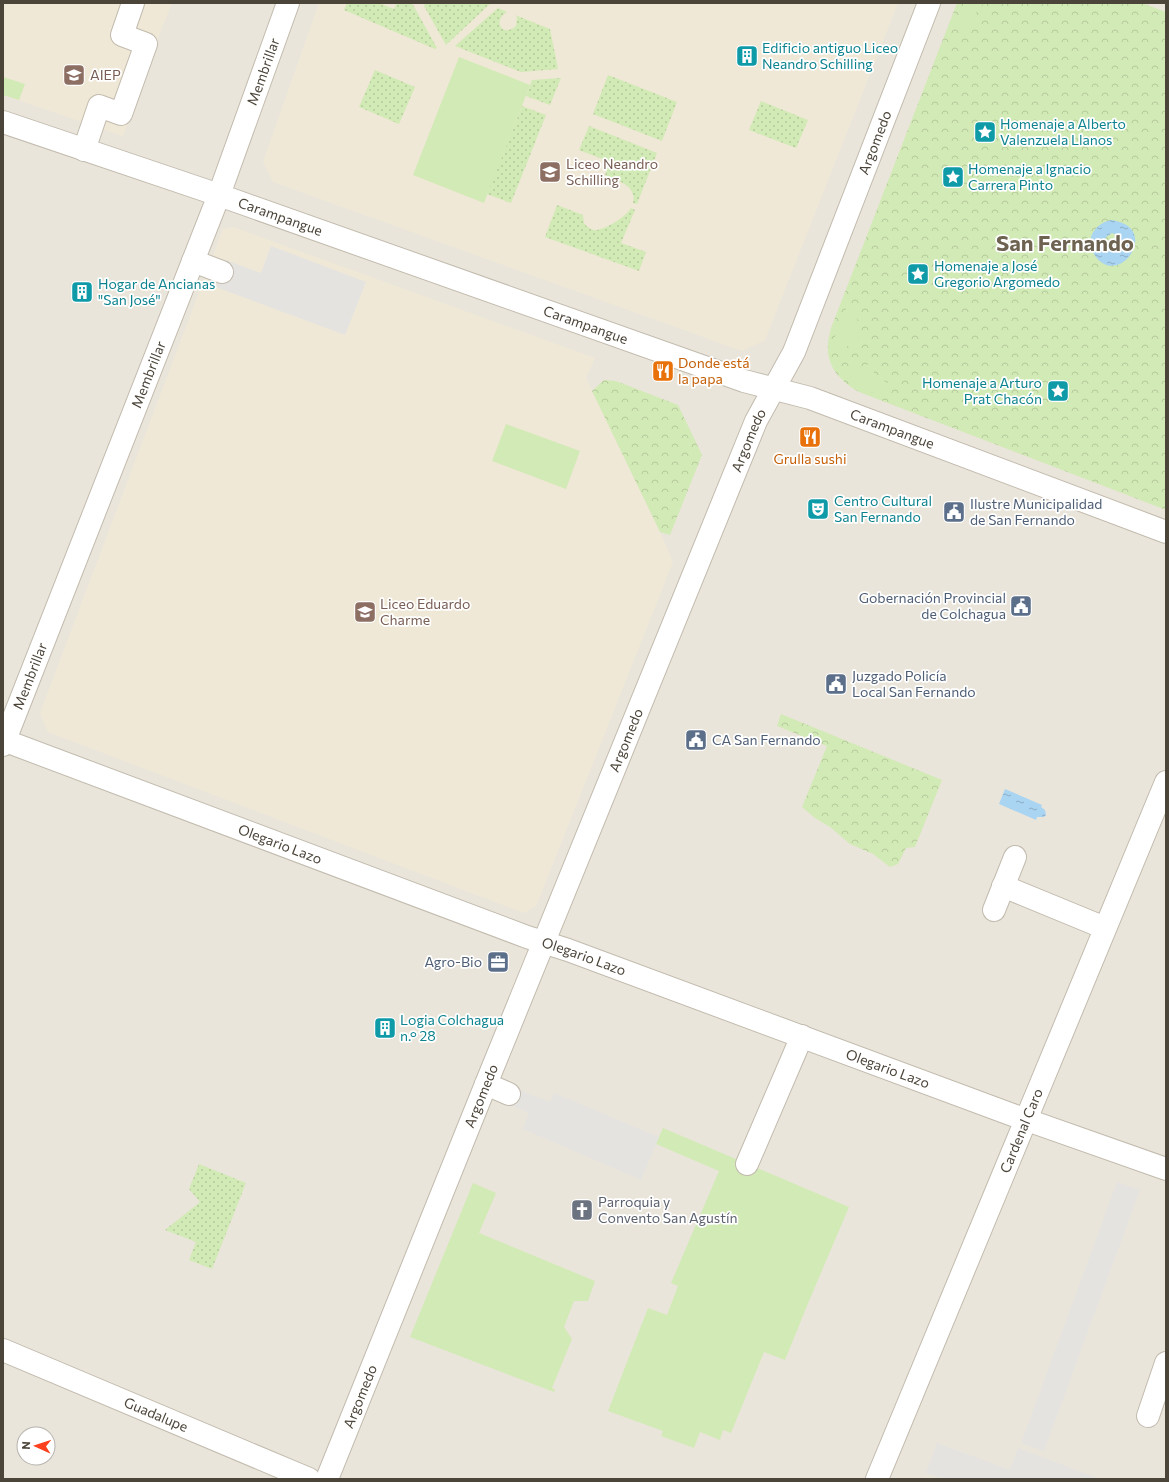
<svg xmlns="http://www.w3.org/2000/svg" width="1169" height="1482" font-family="Commissioner,sans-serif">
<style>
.residential{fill:#eae5da;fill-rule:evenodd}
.education{fill:#efe8d6}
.grass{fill:url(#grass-dots)}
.forest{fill:url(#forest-crowns)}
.garden{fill:#d2eab5}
.parking{fill:#e5e3e0}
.water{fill:url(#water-ripples);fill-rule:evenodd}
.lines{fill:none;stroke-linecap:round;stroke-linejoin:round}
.minor-casing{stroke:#c2bbae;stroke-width:24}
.minor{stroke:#fff;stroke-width:22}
.labels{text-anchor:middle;stroke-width:3.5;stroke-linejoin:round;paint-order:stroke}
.culture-label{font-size:14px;fill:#0d838f;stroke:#fff;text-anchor:start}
.street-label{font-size:14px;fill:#4b4439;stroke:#fff}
.education-label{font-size:14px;fill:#785e54;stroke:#fff;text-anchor:start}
.food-label{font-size:14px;fill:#c56008;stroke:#fff;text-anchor:start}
.service-label{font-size:14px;fill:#4e5e75;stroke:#fff;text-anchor:start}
.worship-label{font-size:14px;fill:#5b616d;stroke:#fff;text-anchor:start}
.town-label{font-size:22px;font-weight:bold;fill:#6e6250;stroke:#fff}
</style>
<defs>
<pattern id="grass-dots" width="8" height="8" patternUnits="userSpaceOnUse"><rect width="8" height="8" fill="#d2eab5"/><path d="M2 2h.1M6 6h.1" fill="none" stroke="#b6ca9c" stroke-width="1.8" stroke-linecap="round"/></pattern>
<pattern id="forest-crowns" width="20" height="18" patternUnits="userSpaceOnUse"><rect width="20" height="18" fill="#d2eab5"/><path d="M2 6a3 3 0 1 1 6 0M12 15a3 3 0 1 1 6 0" fill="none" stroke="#b6ca9c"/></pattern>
<pattern id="water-ripples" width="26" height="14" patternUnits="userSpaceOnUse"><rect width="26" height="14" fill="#a9d4f2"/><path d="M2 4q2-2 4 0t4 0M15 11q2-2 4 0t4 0" fill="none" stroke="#8caec5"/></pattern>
</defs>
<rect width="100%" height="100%" fill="#f6f3ec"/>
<path class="residential" d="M 3,3 L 1166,3 L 1166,1479 L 3,1479 ZM 24,1434 L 48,1434 L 48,1458 L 24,1458 Z"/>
<path class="education" d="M 3,3 L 172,3 L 161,30 L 123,136 L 3,95 Z
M 319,3 L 898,3 L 765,340 L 742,351 L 273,182 L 263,162 Z
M 233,227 L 595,358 L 586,378 L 660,532 L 673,562 L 536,906 L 524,913 L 48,732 L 40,713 L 223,229 Z"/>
<path class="grass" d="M 347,3 L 379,3 L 394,9 L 397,3 L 412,3 L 437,48 L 435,49 L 344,10 Z
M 425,3 L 491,3 L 446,45 L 424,6 Z
M 498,8 L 507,12 C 492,21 502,38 516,26 L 517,17 L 515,15 L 550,29 L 558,69 L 521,72 L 455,46 Z
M 375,70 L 415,87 L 399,124 L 359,107 Z
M 608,75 L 677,102 L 662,141 L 593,114 Z
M 561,78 L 550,105 L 526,96 L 532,80 Z
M 761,101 L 808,120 L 796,148 L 749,130 Z
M 522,106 L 546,115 L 511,203 L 487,194 Z
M 589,126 L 657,153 L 637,204 L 633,203 C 637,185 618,181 605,175 L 610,162 L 579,150 Z
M 557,205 L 583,215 L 584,223 C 587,227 592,231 597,230 C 608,228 625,217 631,208 L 635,210 L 621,243 L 646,252 L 639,271 L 545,237 Z
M 199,1164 L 246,1183 L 212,1269 L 189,1260 L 196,1242 L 165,1230 L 200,1202 L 189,1189 Z"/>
<path class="forest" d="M 957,3 L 1142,3 L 1166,12 L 1166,510 L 859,392 C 841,382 826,367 828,344 C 828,339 830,334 831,328 Z
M 604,380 L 616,381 L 678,405 L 702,455 L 670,535 L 660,532 L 592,391 Z
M 781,714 L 942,780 L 915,847 L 906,848 L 898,864 L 890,867 L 873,854 L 850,844 L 830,827 L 815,818 L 802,807 L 827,746 L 777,726 Z"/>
<path class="garden" d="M 965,3 L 984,3 L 977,11 L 969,32 L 955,27 Z
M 459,57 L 530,85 L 484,203 L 413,175 Z
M 3,77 L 25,84 L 19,100 L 3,95 Z
M 848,303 L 861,308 C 856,323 855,326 859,341 L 835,352 L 835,337 Z
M 869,364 C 876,378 880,380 894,385 L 889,399 L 855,386 L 844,375 Z
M 506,424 L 580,451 L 566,489 L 492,461 Z
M 663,1128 L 849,1207 L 809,1301 L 785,1360 L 764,1352 L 731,1433 L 723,1430 L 720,1440 L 700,1432 L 694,1448 L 661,1436 L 663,1431 L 608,1411 L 648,1308 L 667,1315 L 678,1286 L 671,1283 L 719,1171 L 656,1144 Z
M 473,1183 L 496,1193 L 479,1233 L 595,1281 L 588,1301 L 574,1301 L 564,1327 L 572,1339 L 552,1388 L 555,1390 L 554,1392 L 410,1337 Z"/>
<path class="parking" d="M 271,246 L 366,282 L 345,335 L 216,287 L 226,260 L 261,273 Z
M 512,1087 L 550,1102 L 554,1093 L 659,1137 L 641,1180 L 523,1129 L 529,1113 L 505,1103 Z
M 1117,1182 L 1140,1190 L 1044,1451 L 1021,1443 Z
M 937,1443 L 1010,1470 L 1018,1448 L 1100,1479 L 944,1479 L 926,1473 Z"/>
<path class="water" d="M 1111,220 C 1164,227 1117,292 1094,254 C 1084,239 1096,223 1111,220 ZM 1112,233 L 1119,236 L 1122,242 L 1120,249 L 1113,251 L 1108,250 L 1104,244 L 1106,237 Z
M 1005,789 L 1042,805 L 1041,807 L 1045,810 L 1046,815 L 1044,817 L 1037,817 L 1036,820 L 999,804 Z"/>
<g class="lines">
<g class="minor-casing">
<g id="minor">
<path id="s1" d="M 3,122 L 219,195 L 744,381 L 810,398 L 1166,532"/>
<path d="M 84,150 L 99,106 L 121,114 L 146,44 L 122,35 L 133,3"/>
<path d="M 193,261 L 222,272"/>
<path id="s2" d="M 3,740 L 527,937 L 568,950 L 1010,1114 L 1166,1169"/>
<path id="s3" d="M 3,745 L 219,195 L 288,3"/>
<path d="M 1003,886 L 1105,928"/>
<path d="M 994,910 L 1015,857"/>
<path d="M 486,1084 L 509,1094"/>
<path d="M 747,1164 L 802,1036"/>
<path id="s4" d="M 3,1350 L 309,1479"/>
<path d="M 1148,1416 L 1166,1363"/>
<path id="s5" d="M 327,1479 L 486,1084 L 756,421 L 794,352 L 929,3"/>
<path id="s6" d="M 877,1479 L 1166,782"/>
</g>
</g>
<use href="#minor" class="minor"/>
</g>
<defs>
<g id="building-square" transform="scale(1.15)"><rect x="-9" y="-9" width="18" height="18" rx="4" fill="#0f9aa8" stroke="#fff"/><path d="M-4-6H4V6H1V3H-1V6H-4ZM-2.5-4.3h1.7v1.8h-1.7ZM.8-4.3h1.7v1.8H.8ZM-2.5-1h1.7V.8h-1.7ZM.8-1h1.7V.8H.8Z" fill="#fff"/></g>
<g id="university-square" transform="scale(1.15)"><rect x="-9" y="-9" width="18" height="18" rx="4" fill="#8d6e63" stroke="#fff"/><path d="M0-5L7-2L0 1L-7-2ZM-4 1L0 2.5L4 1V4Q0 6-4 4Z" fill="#fff"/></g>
<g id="sight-square" transform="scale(1.15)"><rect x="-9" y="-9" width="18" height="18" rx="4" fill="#0f9aa8" stroke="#fff"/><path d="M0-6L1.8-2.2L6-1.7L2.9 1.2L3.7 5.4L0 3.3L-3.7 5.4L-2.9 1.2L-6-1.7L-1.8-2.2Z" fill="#fff"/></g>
<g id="school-square" transform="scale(1.15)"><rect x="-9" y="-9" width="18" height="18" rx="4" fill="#8d6e63" stroke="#fff"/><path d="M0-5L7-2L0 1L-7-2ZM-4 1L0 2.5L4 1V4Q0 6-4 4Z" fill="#fff"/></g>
<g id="restaurant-square" transform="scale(1.15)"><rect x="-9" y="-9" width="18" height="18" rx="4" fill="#e8710a" stroke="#fff"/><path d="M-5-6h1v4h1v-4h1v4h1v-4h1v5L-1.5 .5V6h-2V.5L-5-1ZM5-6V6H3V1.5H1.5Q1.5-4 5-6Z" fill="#fff"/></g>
<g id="theatre-square" transform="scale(1.15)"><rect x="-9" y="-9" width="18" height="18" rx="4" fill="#0f9aa8" stroke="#fff"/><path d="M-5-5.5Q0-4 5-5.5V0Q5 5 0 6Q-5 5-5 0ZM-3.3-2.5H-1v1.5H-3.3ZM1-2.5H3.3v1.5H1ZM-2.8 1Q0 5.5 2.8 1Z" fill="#fff"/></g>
<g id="civic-square" transform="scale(1.15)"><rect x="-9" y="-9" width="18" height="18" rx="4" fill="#5c6f8a" stroke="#fff"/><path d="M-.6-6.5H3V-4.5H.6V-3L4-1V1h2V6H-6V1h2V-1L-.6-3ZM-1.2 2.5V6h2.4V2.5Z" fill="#fff"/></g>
<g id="office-square" transform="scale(1.15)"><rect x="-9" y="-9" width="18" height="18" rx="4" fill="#5c6f8a" stroke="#fff"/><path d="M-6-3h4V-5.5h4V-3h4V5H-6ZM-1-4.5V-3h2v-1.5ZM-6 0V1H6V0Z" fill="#fff"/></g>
<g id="church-square" transform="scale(1.15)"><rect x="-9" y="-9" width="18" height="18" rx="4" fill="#6b7280" stroke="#fff"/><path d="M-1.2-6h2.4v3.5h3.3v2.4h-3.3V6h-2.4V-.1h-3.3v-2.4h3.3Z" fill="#fff"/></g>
</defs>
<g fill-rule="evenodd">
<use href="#building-square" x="747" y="56"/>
<use href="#university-square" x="74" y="75"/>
<use href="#sight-square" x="985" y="132"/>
<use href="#school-square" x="550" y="172"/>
<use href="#sight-square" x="953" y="177"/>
<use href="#sight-square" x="918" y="274"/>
<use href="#building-square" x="82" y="292"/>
<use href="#restaurant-square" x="663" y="371"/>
<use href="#sight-square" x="1058" y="391"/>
<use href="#restaurant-square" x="810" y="437"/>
<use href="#theatre-square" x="818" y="509"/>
<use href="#civic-square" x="954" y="512"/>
<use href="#civic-square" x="1021" y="606"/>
<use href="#school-square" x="365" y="612"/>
<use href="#civic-square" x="836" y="684"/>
<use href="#civic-square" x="696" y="740"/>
<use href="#office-square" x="498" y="962"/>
<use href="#building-square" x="385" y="1028"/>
<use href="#church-square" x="582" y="1210"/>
</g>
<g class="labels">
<g class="culture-label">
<text x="762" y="53">Edificio antiguo Liceo<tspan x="762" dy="16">Neandro Schilling</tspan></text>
<text x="1000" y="129">Homenaje a Alberto<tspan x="1000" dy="16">Valenzuela Llanos</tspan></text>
<text x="968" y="174">Homenaje a Ignacio<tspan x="968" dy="16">Carrera Pinto</tspan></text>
<text x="934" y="271">Homenaje a José<tspan x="934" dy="16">Gregorio Argomedo</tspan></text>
<text x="98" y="289">Hogar de Ancianas<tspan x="98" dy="16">"San José"</tspan></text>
<text x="1042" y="388" text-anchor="end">Homenaje a Arturo<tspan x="1042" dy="16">Prat Chacón</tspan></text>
<text x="834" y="506">Centro Cultural<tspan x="834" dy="16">San Fernando</tspan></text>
<text x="400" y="1025">Logia Colchagua<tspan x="400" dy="16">n.° 28</tspan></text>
</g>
<g class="street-label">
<text dy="5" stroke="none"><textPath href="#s3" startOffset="722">Membrillar</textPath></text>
<text dy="5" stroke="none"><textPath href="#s5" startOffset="1445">Argomedo</textPath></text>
<text dy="5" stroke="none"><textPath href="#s1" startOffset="293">Carampangue</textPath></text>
<text dy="5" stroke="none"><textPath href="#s1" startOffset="617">Carampangue</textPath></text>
<text dy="5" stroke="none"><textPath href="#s3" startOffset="398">Membrillar</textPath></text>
<text dy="5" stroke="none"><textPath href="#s1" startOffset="941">Carampangue</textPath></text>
<text dy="5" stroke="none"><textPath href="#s5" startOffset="1121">Argomedo</textPath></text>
<text dy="5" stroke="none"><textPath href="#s3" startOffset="74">Membrillar</textPath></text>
<text dy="5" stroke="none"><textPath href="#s5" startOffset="797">Argomedo</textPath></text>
<text dy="5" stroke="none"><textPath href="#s2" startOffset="296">Olegario Lazo</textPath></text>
<text dy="5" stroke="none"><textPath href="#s2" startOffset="620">Olegario Lazo</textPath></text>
<text dy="5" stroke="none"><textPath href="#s2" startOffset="944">Olegario Lazo</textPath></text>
<text dy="5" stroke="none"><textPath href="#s5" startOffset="413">Argomedo</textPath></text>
<text dy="5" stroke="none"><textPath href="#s6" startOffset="377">Cardenal Caro</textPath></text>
<text dy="5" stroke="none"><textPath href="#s5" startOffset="89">Argomedo</textPath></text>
<text dy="5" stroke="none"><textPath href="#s4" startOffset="166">Guadalupe</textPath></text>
</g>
<g class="education-label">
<text x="90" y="80">AIEP</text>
<text x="566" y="169">Liceo Neandro<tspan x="566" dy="16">Schilling</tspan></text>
<text x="380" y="609">Liceo Eduardo<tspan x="380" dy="16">Charme</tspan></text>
</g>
<g class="food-label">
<text x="678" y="368">Donde está<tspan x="678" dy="16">la papa</tspan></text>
<text x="810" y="464" text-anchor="middle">Grulla sushi</text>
</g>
<g class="service-label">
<text x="970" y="509">Ilustre Municipalidad<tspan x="970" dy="16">de San Fernando</tspan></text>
<text x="1006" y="603" text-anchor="end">Gobernación Provincial<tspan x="1006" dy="16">de Colchagua</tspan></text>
<text x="852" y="681">Juzgado Policía<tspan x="852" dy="16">Local San Fernando</tspan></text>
<text x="712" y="745">CA San Fernando</text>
<text x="482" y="967" text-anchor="end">Agro-Bio</text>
</g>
<g class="worship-label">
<text x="598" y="1207">Parroquia y<tspan x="598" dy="16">Convento San Agustín</tspan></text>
</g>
<g class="town-label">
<text x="1065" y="251">San Fernando</text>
</g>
</g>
<rect width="1169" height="1482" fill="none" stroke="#4b4439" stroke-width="8"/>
<g transform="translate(36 1446) rotate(273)"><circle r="19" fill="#ffffff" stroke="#b7b4b0"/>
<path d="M0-3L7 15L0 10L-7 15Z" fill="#fc3f1d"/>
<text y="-6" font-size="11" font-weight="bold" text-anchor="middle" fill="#4b4439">N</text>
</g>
</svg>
